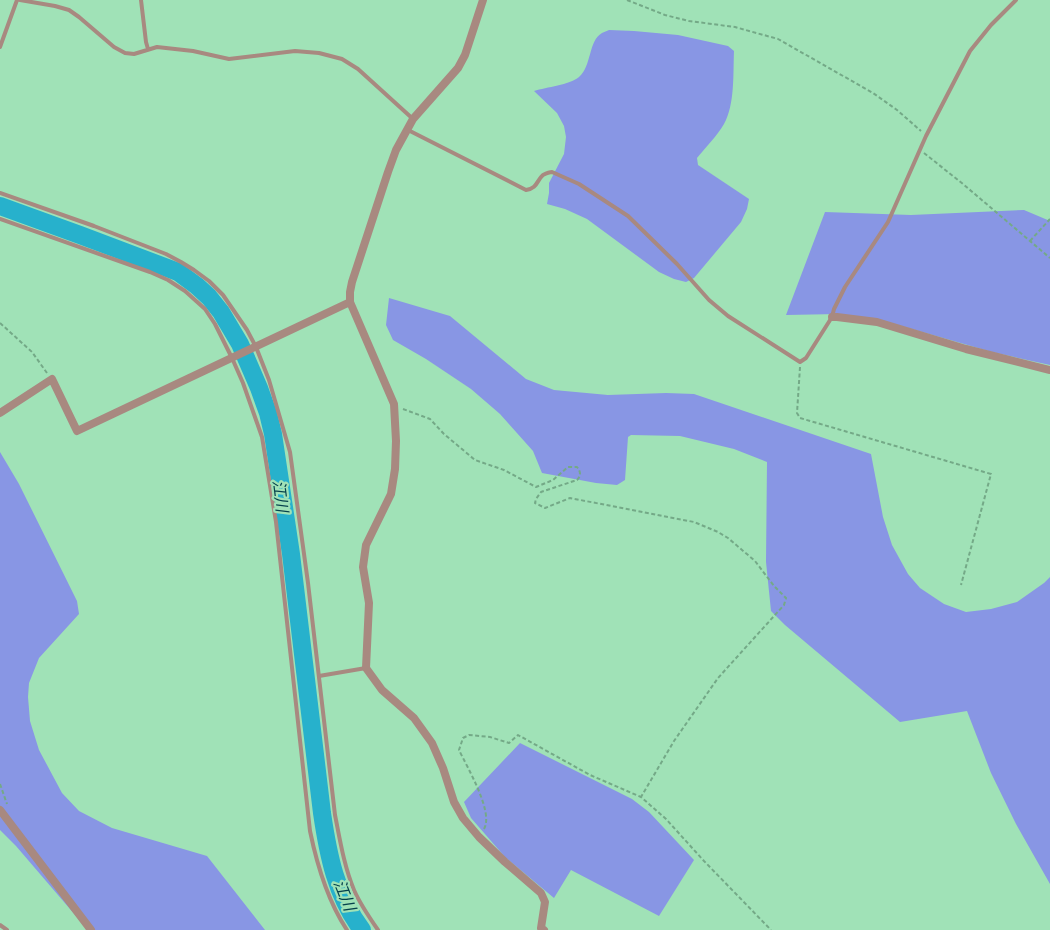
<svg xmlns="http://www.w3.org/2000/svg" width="1050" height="930" font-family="'Varela Round','Noto Sans JP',sans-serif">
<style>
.forest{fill:#8896e4}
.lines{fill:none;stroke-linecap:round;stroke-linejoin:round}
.river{stroke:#27b1cc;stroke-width:18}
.path{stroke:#74a987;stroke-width:2;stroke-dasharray:4 2.5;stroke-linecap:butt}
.lane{stroke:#a88980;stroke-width:4}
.street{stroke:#a88980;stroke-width:8}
.labels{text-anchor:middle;stroke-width:4.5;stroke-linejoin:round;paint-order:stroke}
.water-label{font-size:16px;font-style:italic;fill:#05414c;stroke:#a0e2b7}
</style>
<rect width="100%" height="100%" fill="#a0e2b7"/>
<path class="forest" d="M 609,30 L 634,31 L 678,35 L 728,46 L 734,51 C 733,74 735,104 724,124 C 717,136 705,148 697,158 L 698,165 L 749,199 L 747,209 L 741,222 L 694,278 L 686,282 L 674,279 L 659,272 L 587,219 L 565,209 L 547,204 L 549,193 L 549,183 L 564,154 L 566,137 L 564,126 L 557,113 L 534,91 C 547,87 569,85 579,77 C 592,66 588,41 602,33 C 604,32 607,31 609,30 Z
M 1024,210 L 1050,221 L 1050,365 L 992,352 L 877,319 L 838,314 L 786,315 L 825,212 L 911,215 Z
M 389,298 L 450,316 L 526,379 L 554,390 L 608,395 L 666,393 L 694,394 L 871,454 L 883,517 L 892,545 L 908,574 L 920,588 L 944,604 L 966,612 L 991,609 L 1017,602 L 1044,583 L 1050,577 L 1050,884 L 1016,824 L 991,773 L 967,711 L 900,722 L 785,625 L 771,611 L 766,562 L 767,462 L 734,449 L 680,436 L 631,435 L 628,437 L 625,480 L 617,485 L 596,483 L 542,473 L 533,451 L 500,414 L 471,389 L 426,359 L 393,340 L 386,325 Z
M 0,452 L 19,484 L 77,601 L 79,614 L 39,658 L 29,683 L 28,697 L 30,721 L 39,750 L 62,793 L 79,811 L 112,828 L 207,856 L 265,930 L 88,930 L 16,846 L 0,830 Z
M 520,743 L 632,799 L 649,812 L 694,860 L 659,916 L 571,870 L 554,898 L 505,857 L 471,818 L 464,802 Z"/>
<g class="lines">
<path class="river" d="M 0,206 L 80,235 L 178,272 L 197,286 L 209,297 L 221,312 L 240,344 L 259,388 L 268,413 L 273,434 L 291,554 L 322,813 C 328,854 336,896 362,930"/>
<path class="path" d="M 627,0 L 665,15 L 689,21 L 735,27 L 778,39 L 873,93 L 897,110 L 921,131
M 924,153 L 963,184 L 1050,258
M 1030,241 L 1050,219
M 0,323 L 32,352 L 47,373
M 800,367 L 797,413 L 800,418 L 991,474 L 961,585
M 403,409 L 430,419 L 444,434 L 475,460 L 504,470 L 536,487 L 553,480 L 568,467 L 577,467 C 581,472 581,476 577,480 L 541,492 L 536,499 L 535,503 L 545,508 L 570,498 L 694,522 L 718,532 L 728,538 L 755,561 L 774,586 L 786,598 L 784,605 L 718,678 L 674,741 L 641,797
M 0,784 L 7,804
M 484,829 C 494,812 467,767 459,750 L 463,738 L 469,735 L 490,737 L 509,743 L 518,735 L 590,775 L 641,797 L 666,819 L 704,861 L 771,930"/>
<path class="lane" d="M 20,0 L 55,6 L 69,10 L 79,17 L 114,47 L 125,53 L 134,54 L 157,47 L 193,51 L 229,59 L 295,51 L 319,53 L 342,59 L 358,69 L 413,119
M 141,0 L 146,42 L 148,49
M 0,47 L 17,0
M 408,130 L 526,190 C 538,188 536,181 543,175 C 545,174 550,172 552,172 L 579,184 L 628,216 L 677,264 L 709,300 L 728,316 L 800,362 L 806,358 L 832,317 L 834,309 L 845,287 L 888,222 L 926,136 L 970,51 L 991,25 L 1016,0
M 0,193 L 94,226 L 166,254 L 181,262 L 194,270 L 209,281 L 223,295 L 247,330 L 256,347 L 269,380 L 290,452 L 308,583 L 335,815 C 340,840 344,866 354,890 C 360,904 369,917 378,930
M 0,219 L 150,272 L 168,280 L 185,291 L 205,309 L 215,324 L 232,358 L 243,383 L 262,437 L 276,522 L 310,831 C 317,865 327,900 347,930
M 319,676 L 366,668
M 0,925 L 7,930"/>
<path class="street" d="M 483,0 L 465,55 L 458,68 L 413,119 L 396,150 L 388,172 L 352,282 L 350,292 L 350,302 L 394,404 L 396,441 L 395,469 L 391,494 L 366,545 L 363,567 L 369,603 L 366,668 L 382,690 L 414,718 L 432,743 L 443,768 L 454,802 L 463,818 L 479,837 L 505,862 L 541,893 L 545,902 L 541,928 L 544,930
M 832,317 L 837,317 L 877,322 L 966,349 L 1050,370
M 0,413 L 52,379 L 77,431 L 350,302
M 0,810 L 91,930"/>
</g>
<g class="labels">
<g class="water-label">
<text transform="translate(281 496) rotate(83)" y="6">江川</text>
<text transform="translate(345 895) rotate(68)" y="6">江川</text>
</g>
</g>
</svg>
